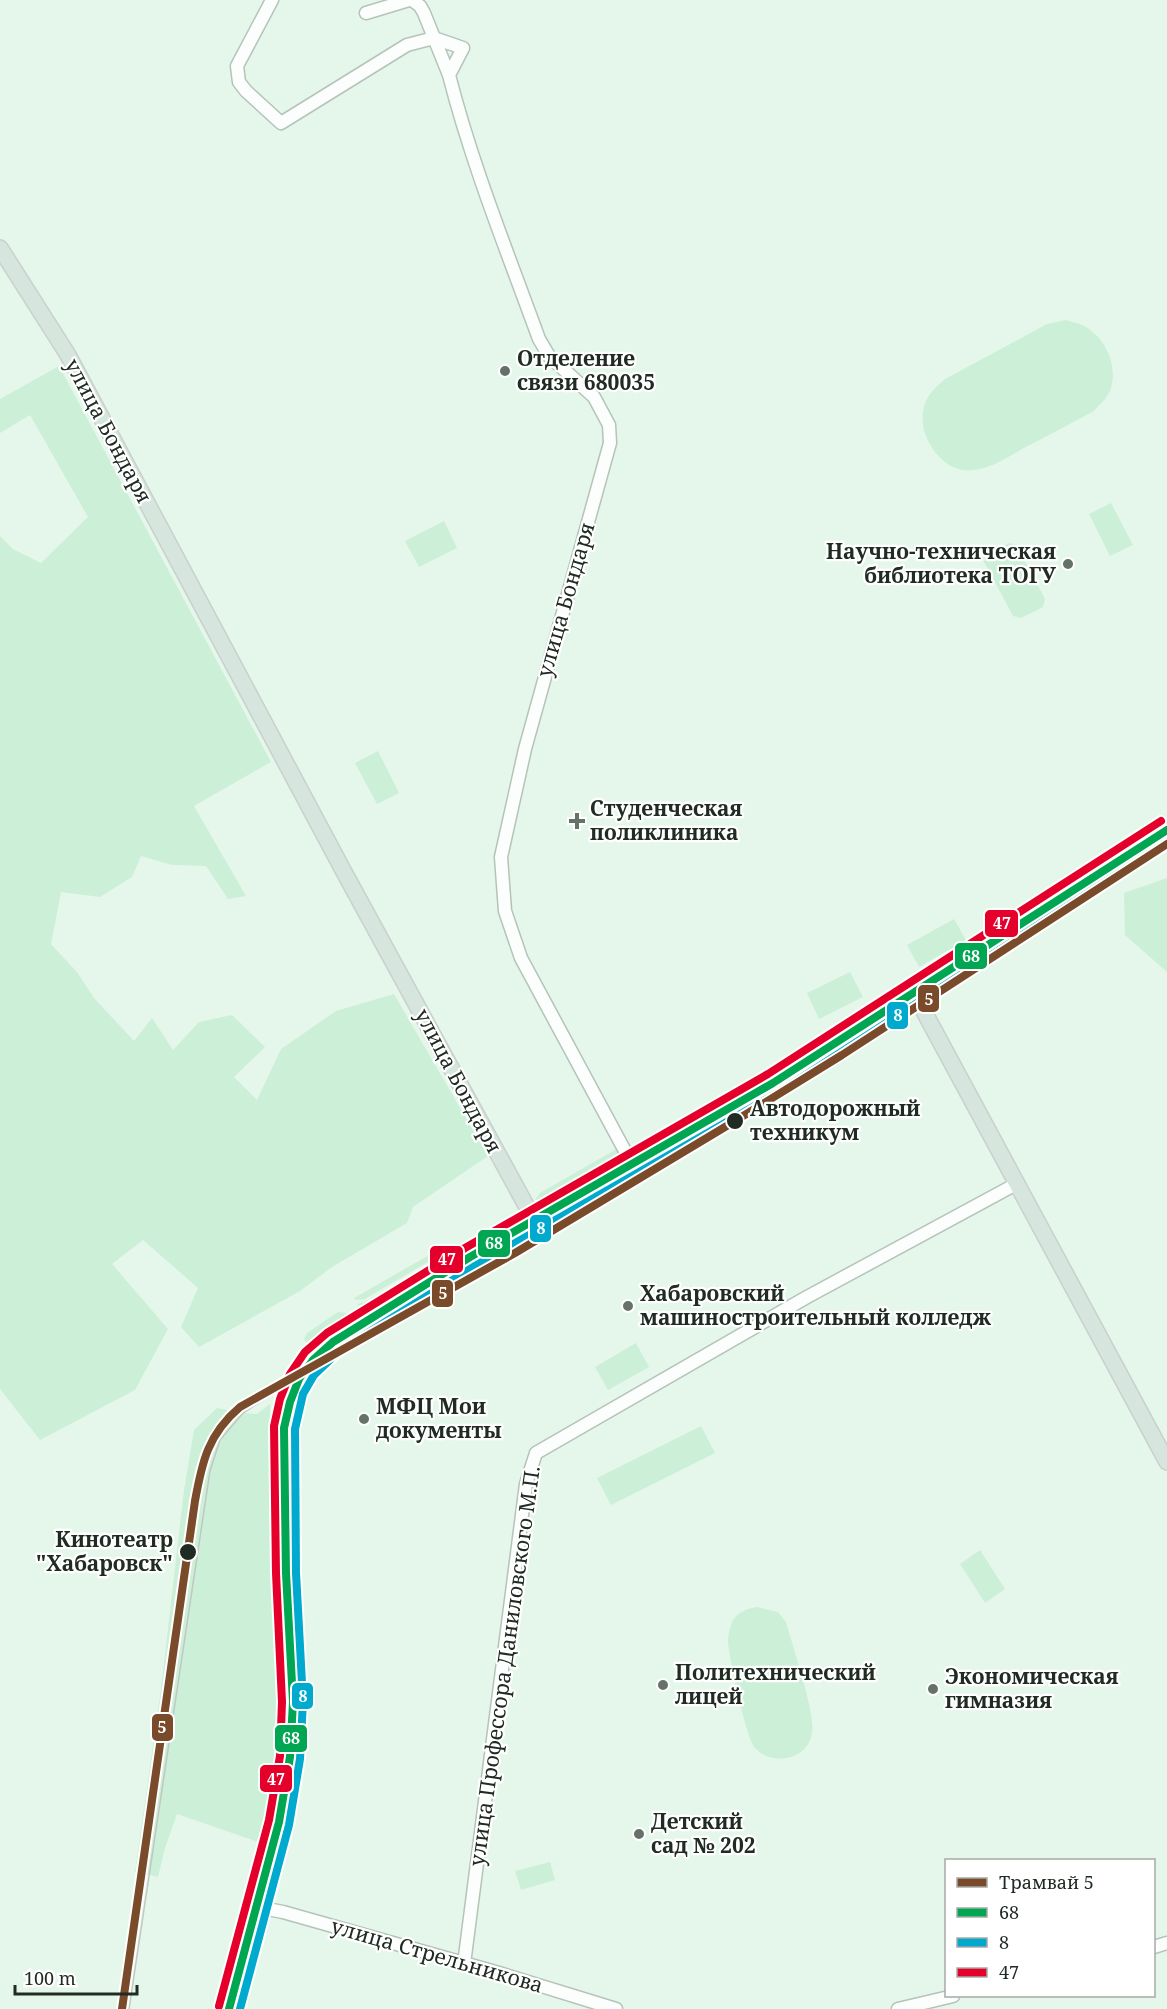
<svg xmlns="http://www.w3.org/2000/svg" width="1167" height="2009" font-family="'Noto Serif',serif">
<style>
.green{fill:#ccefd7}
.lines{fill:none;stroke-linecap:round;stroke-linejoin:round}
.minor-casing{stroke:#b5c3ba;stroke-width:15}
.major-casing{stroke:#c9d1cc;stroke-width:18}
.minor{stroke:#fbfefc;stroke-width:12}
.major{stroke:#d6e5dd;stroke-width:15}
.tram{stroke:#c1c7c3;stroke-width:1.5}
.bus-1-casing{stroke:#fff;stroke-width:12}
.bus-2-casing{stroke:#fff;stroke-width:12}
.bus-3-casing{stroke:#fff;stroke-width:12}
.bus-1{stroke:#00a651;stroke-width:8}
.bus-2{stroke:#00a9ce;stroke-width:8}
.bus-3{stroke:#e4002b;stroke-width:8}
.tram-1-casing{stroke:#fff;stroke-width:12}
.tram-1{stroke:#7a4b2a;stroke-width:8}
.poi-dot{fill:#657269;stroke:#fff;stroke-width:2}
.stop-dot{fill:#202b23;stroke:#fff;stroke-width:2}
.labels{text-anchor:middle;stroke-width:4.5;stroke-linejoin:round;paint-order:stroke}
.poi-label{font-size:21px;font-weight:bold;fill:#202b23;stroke:#fff;text-anchor:start}
.street-label{font-size:21px;fill:#202b23;stroke:#fff}
.stop-label{font-size:21px;font-weight:bold;fill:#202b23;stroke:#fff;text-anchor:start}
.line-badge{stroke:#fff;stroke-width:2}
.badge-label{font-size:16px;text-anchor:middle;font-weight:bold;fill:#fff}
</style>
<rect width="100%" height="100%" fill="#e5f7eb"/>
<path class="green" d="M 1066,320 C 1072,322 1079,323 1084,326 C 1105,337 1118,365 1111,388 C 1108,398 1100,404 1094,411 C 1070,424 1047,436 1024,448 C 1008,457 992,468 974,470 C 950,474 930,452 924,430 C 919,406 927,394 945,379 L 1047,324 Z
M 59,366 L 271,762 L 194,806 L 246,896 L 228,899 L 206,866 L 172,865 L 141,856 L 132,877 L 100,897 L 61,892 L 51,944 L 77,972 L 94,998 L 134,1041 L 152,1018 L 173,1050 L 199,1022 L 232,1015 L 265,1047 L 234,1077 L 257,1100 L 281,1049 L 336,1011 L 394,994 L 488,1156 L 413,1207 L 407,1223 L 332,1267 L 300,1291 L 199,1347 L 181,1327 L 198,1288 L 143,1240 L 112,1264 L 168,1329 L 135,1390 L 40,1440 L 0,1389 L 0,536 L 13,549 L 41,563 L 88,517 L 30,415 L 0,433 L 0,399 Z
M 1111,503 L 1133,545 L 1110,556 L 1089,514 Z
M 444,521 L 457,548 L 419,567 L 405,541 Z
M 1009,543 L 1016,545 L 1045,599 L 1043,607 L 1021,618 L 1013,616 L 984,562 L 986,556 Z
M 378,751 L 399,793 L 377,804 L 355,763 Z
M 1167,878 L 1167,972 L 1125,935 L 1124,893 Z
M 954,919 L 966,940 L 919,967 L 907,945 Z
M 850,972 L 863,997 L 819,1019 L 807,993 Z
M 620,1147 L 624,1156 L 622,1161 L 615,1166 L 593,1172 L 547,1199 L 541,1201 L 535,1200 L 540,1193 Z
M 474,1239 L 474,1243 L 384,1294 L 376,1305 L 363,1309 L 357,1304 L 365,1302 Z
M 431,1254 L 437,1254 L 438,1256 L 365,1299 L 355,1300 L 354,1298 Z
M 338,1312 L 346,1313 L 349,1316 C 347,1327 319,1346 308,1345 L 304,1339 L 307,1333 Z
M 636,1343 L 649,1367 L 608,1390 L 595,1367 Z
M 270,1404 L 275,1572 L 287,1689 L 287,1740 L 274,1819 L 258,1842 L 177,1814 L 165,1848 L 158,1877 L 135,1872 L 161,1689 L 184,1490 L 194,1430 L 217,1408 L 243,1413 L 257,1414 Z
M 701,1426 L 715,1453 L 611,1505 L 597,1478 Z
M 980,1550 L 1005,1589 L 985,1603 L 960,1564 Z
M 757,1607 L 778,1612 L 786,1622 C 792,1645 816,1714 812,1733 C 808,1760 772,1767 755,1748 C 746,1737 729,1659 728,1642 C 728,1634 730,1626 733,1620 C 739,1611 747,1609 757,1607 Z
M 550,1862 L 555,1880 L 521,1890 L 515,1871 Z"/>
<g class="lines">
<g class="minor-casing">
<path id="minor" d="M 272,0 L 237,66 L 239,82 L 246,91 L 281,123 L 407,45 L 434,38 L 463,48 L 449,75 C 472,165 507,251 539,339 L 549,356 L 594,397 L 609,425 L 610,443 L 525,749 L 501,857 L 505,911 L 521,958 L 632,1164
M 412,0 L 420,6 L 424,13 L 449,75
M 366,13 L 409,0
M 257,1907 L 283,1912 L 499,1973 L 616,2009
M 1154,1947 L 1167,1943
M 464,1964 L 526,1484 L 536,1453 L 807,1297 L 1018,1183
M 898,2009 L 953,1996"/>
</g>
<g class="major-casing">
<path id="major" d="M 0,248 L 68,355 L 344,872 L 534,1220
M 914,993 L 1167,1462
M 229,2009 L 279,1822 L 290,1757 L 293,1702 L 286,1573 L 284,1428 C 290,1391 301,1364 333,1342 L 470,1257 L 773,1083 L 1167,830"/>
</g>
<use href="#minor" class="minor"/>
<use href="#major" class="major"/>
<path class="tram" d="M 129,2009 L 210,1471 L 220,1440 L 243,1413 L 272,1394 L 578,1220 L 845,1059 L 1167,849"/>
<g class="bus-1-casing">
<path id="bus-1" d="M 229,2009 L 279,1822 L 290,1757 L 293,1702 L 286,1573 L 284,1428 L 290,1402 L 299,1379 L 313,1360 L 333,1342 L 470,1257 L 773,1083 L 1167,830"/>
</g>
<g class="bus-2-casing">
<path id="bus-2" d="M 240,2009 L 289,1825 L 300,1759 L 303,1701 L 296,1573 L 295,1429 L 303,1394 L 314,1375 L 339,1351 L 475,1266 L 779,1092 L 1167,842"/>
</g>
<g class="bus-3-casing">
<path id="bus-3" d="M 219,2006 L 269,1820 L 280,1756 L 282,1702 L 276,1573 L 274,1426 L 280,1399 L 290,1374 L 305,1352 L 327,1333 L 465,1248 L 768,1074 L 1161,821"/>
</g>
<use href="#bus-1" class="bus-1"/>
<use href="#bus-2" class="bus-2"/>
<use href="#bus-3" class="bus-3"/>
<g class="tram-1-casing">
<path id="tram-1" d="M 122,2009 L 195,1501 C 202,1462 208,1434 240,1407 L 515,1253 L 735,1121 L 842,1055 L 1167,844"/>
</g>
<use href="#tram-1" class="tram-1"/>
</g>
<g class="poi-dot">
<circle cx="505" cy="371" r="6"/>
<circle cx="1068" cy="564" r="6"/>
<path d="M574 812h6v6h6v6h-6v6h-6v-6h-6v-6h6z"/>
<circle cx="628" cy="1306" r="6"/>
<circle cx="364" cy="1419" r="6"/>
<circle cx="663" cy="1685" r="6"/>
<circle cx="933" cy="1689" r="6"/>
<circle cx="639" cy="1834" r="6"/>
</g>
<g class="stop-dot">
<circle cx="735" cy="1121" r="9"/>
<circle cx="188" cy="1552" r="9"/>
</g>
<g class="labels">
<g class="poi-label">
<text x="517" y="366">Отделение<tspan x="517" dy="24">связи 680035</tspan></text>
<text x="1056" y="559" text-anchor="end">Научно-техническая<tspan x="1056" dy="24">библиотека ТОГУ</tspan></text>
<text x="590" y="816">Студенческая<tspan x="590" dy="24">поликлиника</tspan></text>
<text x="640" y="1301">Хабаровский<tspan x="640" dy="24">машиностроительный колледж</tspan></text>
<text x="376" y="1414">МФЦ Мои<tspan x="376" dy="24">документы</tspan></text>
<text x="675" y="1680">Политехнический<tspan x="675" dy="24">лицей</tspan></text>
<text x="945" y="1684">Экономическая<tspan x="945" dy="24">гимназия</tspan></text>
<text x="651" y="1829">Детский<tspan x="651" dy="24">сад № 202</tspan></text>
</g>
<g class="street-label">
<text transform="translate(108 431) rotate(62)" y="7">улица Бондаря</text>
<text transform="translate(566 600) rotate(-74)" y="7">улица Бондаря</text>
<text transform="translate(458 1081) rotate(62)" y="7">улица Бондаря</text>
<text transform="translate(505 1666) rotate(-82)" y="7">улица Профессора Даниловского М.П.</text>
<text transform="translate(437 1956) rotate(16)" y="7">улица Стрельникова</text>
</g>
<g class="stop-label">
<text x="750" y="1116">Автодорожный<tspan x="750" dy="24">техникум</tspan></text>
<text x="173" y="1547" text-anchor="end">Кинотеатр<tspan x="173" dy="24">"Хабаровск"</tspan></text>
</g>
</g>
<g class="line-badge">
<rect x="984" y="909" width="35" height="29" rx="6" fill="#e4002b"/>
<rect x="954" y="942" width="34" height="28" rx="6" fill="#00a651"/>
<rect x="917" y="984" width="23" height="29" rx="6" fill="#7a4b2a"/>
<rect x="886" y="1001" width="23" height="29" rx="6" fill="#00a9ce"/>
<rect x="529" y="1214" width="23" height="29" rx="6" fill="#00a9ce"/>
<rect x="477" y="1229" width="34" height="29" rx="6" fill="#00a651"/>
<rect x="429" y="1245" width="35" height="29" rx="6" fill="#e4002b"/>
<rect x="431" y="1279" width="23" height="29" rx="6" fill="#7a4b2a"/>
<rect x="291" y="1682" width="23" height="28" rx="6" fill="#00a9ce"/>
<rect x="151" y="1713" width="23" height="29" rx="6" fill="#7a4b2a"/>
<rect x="274" y="1724" width="34" height="29" rx="6" fill="#00a651"/>
<rect x="259" y="1764" width="34" height="29" rx="6" fill="#e4002b"/>
</g>
<g class="badge-label">
<text x="1002" y="929">47</text>
<text x="971" y="962">68</text>
<text x="929" y="1005">5</text>
<text x="898" y="1021">8</text>
<text x="541" y="1234">8</text>
<text x="494" y="1249">68</text>
<text x="447" y="1265">47</text>
<text x="443" y="1299">5</text>
<text x="303" y="1702">8</text>
<text x="162" y="1733">5</text>
<text x="291" y="1744">68</text>
<text x="276" y="1785">47</text>
</g>
<rect x="945" y="1859" width="210" height="138" fill="#ffffff" stroke="#a6aaa7" stroke-width="1.5"/>
<rect x="957" y="1878" width="30" height="9" fill="#7a4b2a" stroke="#a6aaa7" stroke-width="1.5"/>
<text x="999" y="1889" font-size="18" fill="#202b23">Трамвай 5</text>
<rect x="957" y="1908" width="30" height="9" fill="#00a651" stroke="#a6aaa7" stroke-width="1.5"/>
<text x="999" y="1919" font-size="18" fill="#202b23">68</text>
<rect x="957" y="1938" width="30" height="9" fill="#00a9ce" stroke="#a6aaa7" stroke-width="1.5"/>
<text x="999" y="1949" font-size="18" fill="#202b23">8</text>
<rect x="957" y="1968" width="30" height="9" fill="#e4002b" stroke="#a6aaa7" stroke-width="1.5"/>
<text x="999" y="1979" font-size="18" fill="#202b23">47</text>
<path d="M15 1985v9h122v-9" fill="none" stroke="#202b23" stroke-width="3"/>
<text x="24" y="1985" font-size="18" fill="#202b23" stroke="#ffffff" stroke-width="4.5" paint-order="stroke">100 m</text>
</svg>
